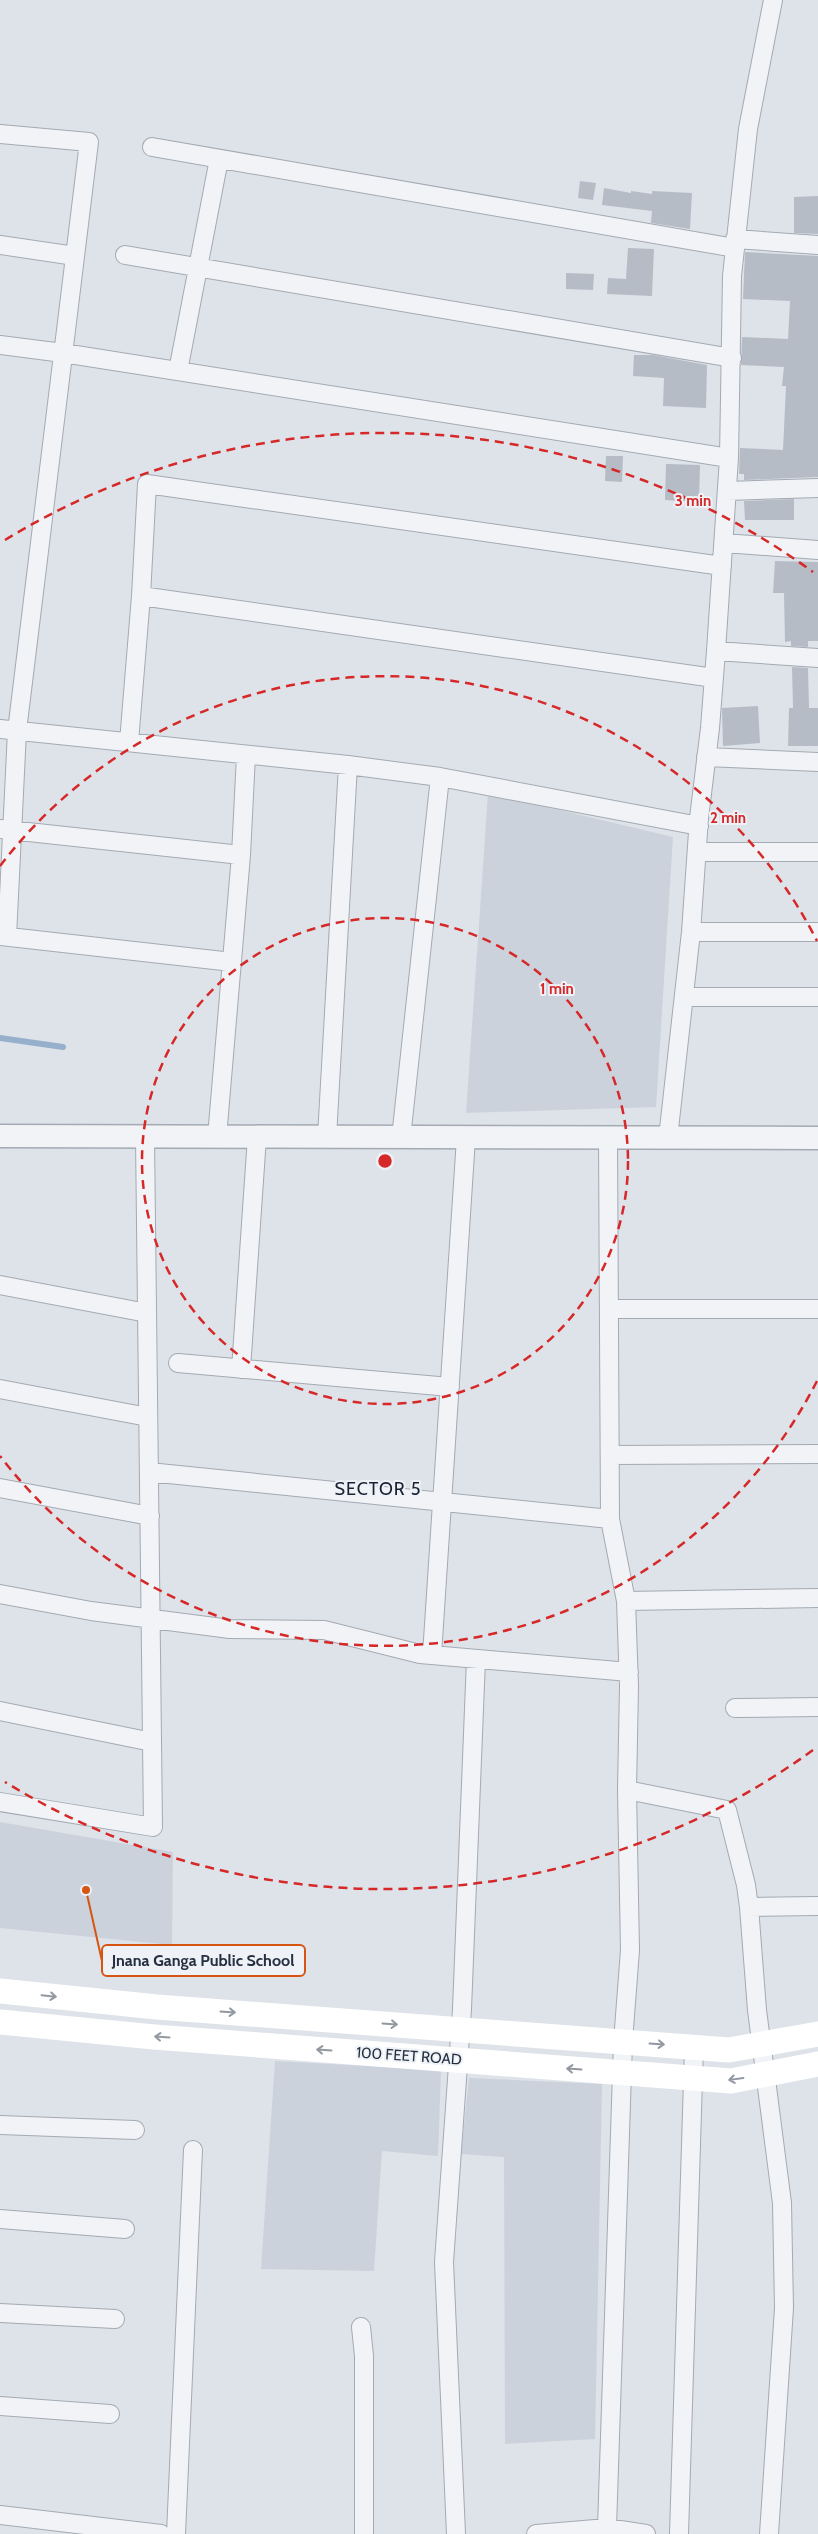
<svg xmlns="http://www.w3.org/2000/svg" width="818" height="2534" font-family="Cabin,sans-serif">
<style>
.built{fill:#ccd2db}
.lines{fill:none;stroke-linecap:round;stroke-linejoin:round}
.stream{stroke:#96b0cc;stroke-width:6}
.building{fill:#b5bcc6}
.minor-casing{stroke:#a3aab3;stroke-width:20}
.tertiary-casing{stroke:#a3aab3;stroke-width:25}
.minor{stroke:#f2f3f7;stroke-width:18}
.tertiary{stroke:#f2f3f7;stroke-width:22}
.secondary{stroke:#fff;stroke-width:25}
.oneway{stroke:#9298a0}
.ring{fill:none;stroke:#d62828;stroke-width:2.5;stroke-dasharray:9 6}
.labels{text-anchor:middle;stroke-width:4;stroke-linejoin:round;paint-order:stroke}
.street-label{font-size:15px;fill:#263041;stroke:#eef2f7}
.quarter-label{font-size:18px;letter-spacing:1px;fill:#192132;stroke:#eef2f7}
.centre{fill:#d62828;stroke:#eef2f7;stroke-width:2.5}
.ring-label{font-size:15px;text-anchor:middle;font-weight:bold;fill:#d62828;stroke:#eef2f7;stroke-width:4;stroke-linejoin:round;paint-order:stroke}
.leader{fill:none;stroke:#d55511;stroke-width:2}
.callout-dot{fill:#d55511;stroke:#eef2f7;stroke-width:2}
.callout{fill:#eef2f7;stroke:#d55511;stroke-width:2}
.callout-label{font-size:16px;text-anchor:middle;font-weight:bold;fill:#263041}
</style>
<rect width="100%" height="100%" fill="#dee3e9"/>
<path class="built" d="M 488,793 L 673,837 L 656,1107 L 466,1113 Z
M 0,1822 L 173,1852 L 172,1945 L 0,1928 Z
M 275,2061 L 441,2070 L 438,2156 L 382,2151 L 374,2271 L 261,2269 Z
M 469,2078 L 602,2084 L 595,2439 L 505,2444 L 504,2157 L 461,2154 Z"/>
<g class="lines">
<path class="stream" d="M 0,1038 L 63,1047"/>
</g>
<path class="building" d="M 580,181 L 596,183 L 593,200 L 578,198 Z
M 604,188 L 631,193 L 631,191 L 652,194 L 652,191 L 692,193 L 690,229 L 651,223 L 652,211 L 602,205 Z
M 818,196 L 818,234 L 794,233 L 794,197 Z
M 628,248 L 654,249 L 652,296 L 607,294 L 608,278 L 626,279 Z
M 745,252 L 818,256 L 818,477 L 744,480 L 744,474 L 739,474 L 740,448 L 783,450 L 786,386 L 782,386 L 784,367 L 741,365 L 742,337 L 788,339 L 790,301 L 743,299 Z
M 566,273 L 594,274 L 593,290 L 566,289 Z
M 634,355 L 653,355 L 707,365 L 706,408 L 663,406 L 664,378 L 633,376 Z
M 606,456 L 623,456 L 622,482 L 605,481 Z
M 666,464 L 700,465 L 699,502 L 665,500 Z
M 794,499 L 794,520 L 745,520 L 744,501 Z
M 775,561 L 818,562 L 818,641 L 808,641 L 808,647 L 791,646 L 791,641 L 785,642 L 784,593 L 773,593 Z
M 792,667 L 808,668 L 809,708 L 818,708 L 818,746 L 788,746 L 789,708 L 793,708 Z
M 758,706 L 760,743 L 723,746 L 722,708 Z"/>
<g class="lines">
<g class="minor-casing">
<path id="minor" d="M 0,134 L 89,142 L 17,731 L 7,937
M 152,147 L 735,248
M 735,239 L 818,245
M 0,245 L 75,256
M 125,255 L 732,358
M 0,345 L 63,353 L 729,458
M 178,371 L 219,159
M 728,491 L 818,488
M 724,543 L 818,550
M 141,596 L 714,678
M 716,651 L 818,658
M 0,729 L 348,765 L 440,777 L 699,826
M 129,742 L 141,596 L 147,484 L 722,566
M 706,757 L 818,762
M 0,829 L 241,855
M 697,852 L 818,852
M 691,932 L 818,932
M 0,936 L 232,962
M 684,997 L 818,997
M 217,1137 L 241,855 L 246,755
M 327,1137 L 348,765
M 401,1138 L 440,777
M 668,1138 L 691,932 L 699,818 L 710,728 L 716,651 L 729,458 L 732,276 L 748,129 L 773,0
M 0,1285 L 147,1313
M 610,1309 L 818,1309
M 178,1363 L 450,1387
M 241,1369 L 257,1137
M 0,1389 L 148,1417
M 610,1455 L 818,1454
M 149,1472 L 610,1519
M 0,1488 L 150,1516
M 0,1594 L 91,1611 L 230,1629 L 324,1630 L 420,1654 L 629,1672
M 626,1601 L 818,1598
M 432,1655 L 466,1138
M 735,1708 L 818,1707
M 0,1711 L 152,1742
M 627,1790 L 727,1810 L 746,1885 L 749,1907 L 757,2010 L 782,2203 L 784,2308 L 769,2534
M 0,1802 L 153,1827 L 145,1137
M 749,1907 L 818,1906
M 0,2125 L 135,2130
M 0,2219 L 125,2229
M 0,2313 L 115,2319
M 361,2327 L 364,2356 L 364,2534
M 0,2406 L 110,2414
M 0,2515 L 161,2534
M 607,2528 L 623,2042 L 630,1950 L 627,1790 L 629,1686 L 626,1601 L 610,1519 L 608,1138
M 176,2534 L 193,2150
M 456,2534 L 444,2262 L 462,2009 L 476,1659
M 536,2534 L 607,2528 L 646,2534
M 679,2534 L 694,2047"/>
</g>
<g class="tertiary-casing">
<path id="tertiary" d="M 0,1136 L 818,1138"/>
</g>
<use href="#minor" class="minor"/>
<use href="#tertiary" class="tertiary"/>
<path class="secondary" d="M 0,1991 L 157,2007 L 729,2050 L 818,2034
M 0,2022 L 154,2037 L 731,2081 L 818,2064"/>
</g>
<defs><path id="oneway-shaft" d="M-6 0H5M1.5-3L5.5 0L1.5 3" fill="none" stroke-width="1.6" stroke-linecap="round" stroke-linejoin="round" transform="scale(1.25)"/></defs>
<g class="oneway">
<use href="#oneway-shaft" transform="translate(49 1996) rotate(6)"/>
<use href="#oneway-shaft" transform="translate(228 2012) rotate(4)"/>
<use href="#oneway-shaft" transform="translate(390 2024) rotate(4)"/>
<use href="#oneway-shaft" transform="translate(162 2037) rotate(-176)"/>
<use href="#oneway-shaft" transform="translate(657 2044) rotate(4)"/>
<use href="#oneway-shaft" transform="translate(324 2050) rotate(-176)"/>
<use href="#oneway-shaft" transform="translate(574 2069) rotate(-176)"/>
<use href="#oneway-shaft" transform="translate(736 2079) rotate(172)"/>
</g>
<g class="ring">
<circle cx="385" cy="1161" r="243"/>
<path d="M817 1381A485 485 0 0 1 0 1456M0 866A485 485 0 0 1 817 941"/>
<path d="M813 1750A728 728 0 0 1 5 1782M5 540A728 728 0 0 1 813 572"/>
</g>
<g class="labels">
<g class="street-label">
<text transform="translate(409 2056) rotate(4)" y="5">100 FEET ROAD</text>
</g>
<g class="quarter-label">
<text x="378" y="1495">SECTOR 5</text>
</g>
</g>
<circle cx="385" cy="1161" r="8" class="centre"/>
<g class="ring-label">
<text x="693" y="506">3 min</text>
<text x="728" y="823">2 min</text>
<text x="557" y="994">1 min</text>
</g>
<path class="leader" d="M86 1890L102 1961"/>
<circle class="callout-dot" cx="86" cy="1890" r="5"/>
<rect class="callout" x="102" y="1945" width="203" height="31" rx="5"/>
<g class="callout-label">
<text x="203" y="1966">Jnana Ganga Public School</text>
</g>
</svg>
